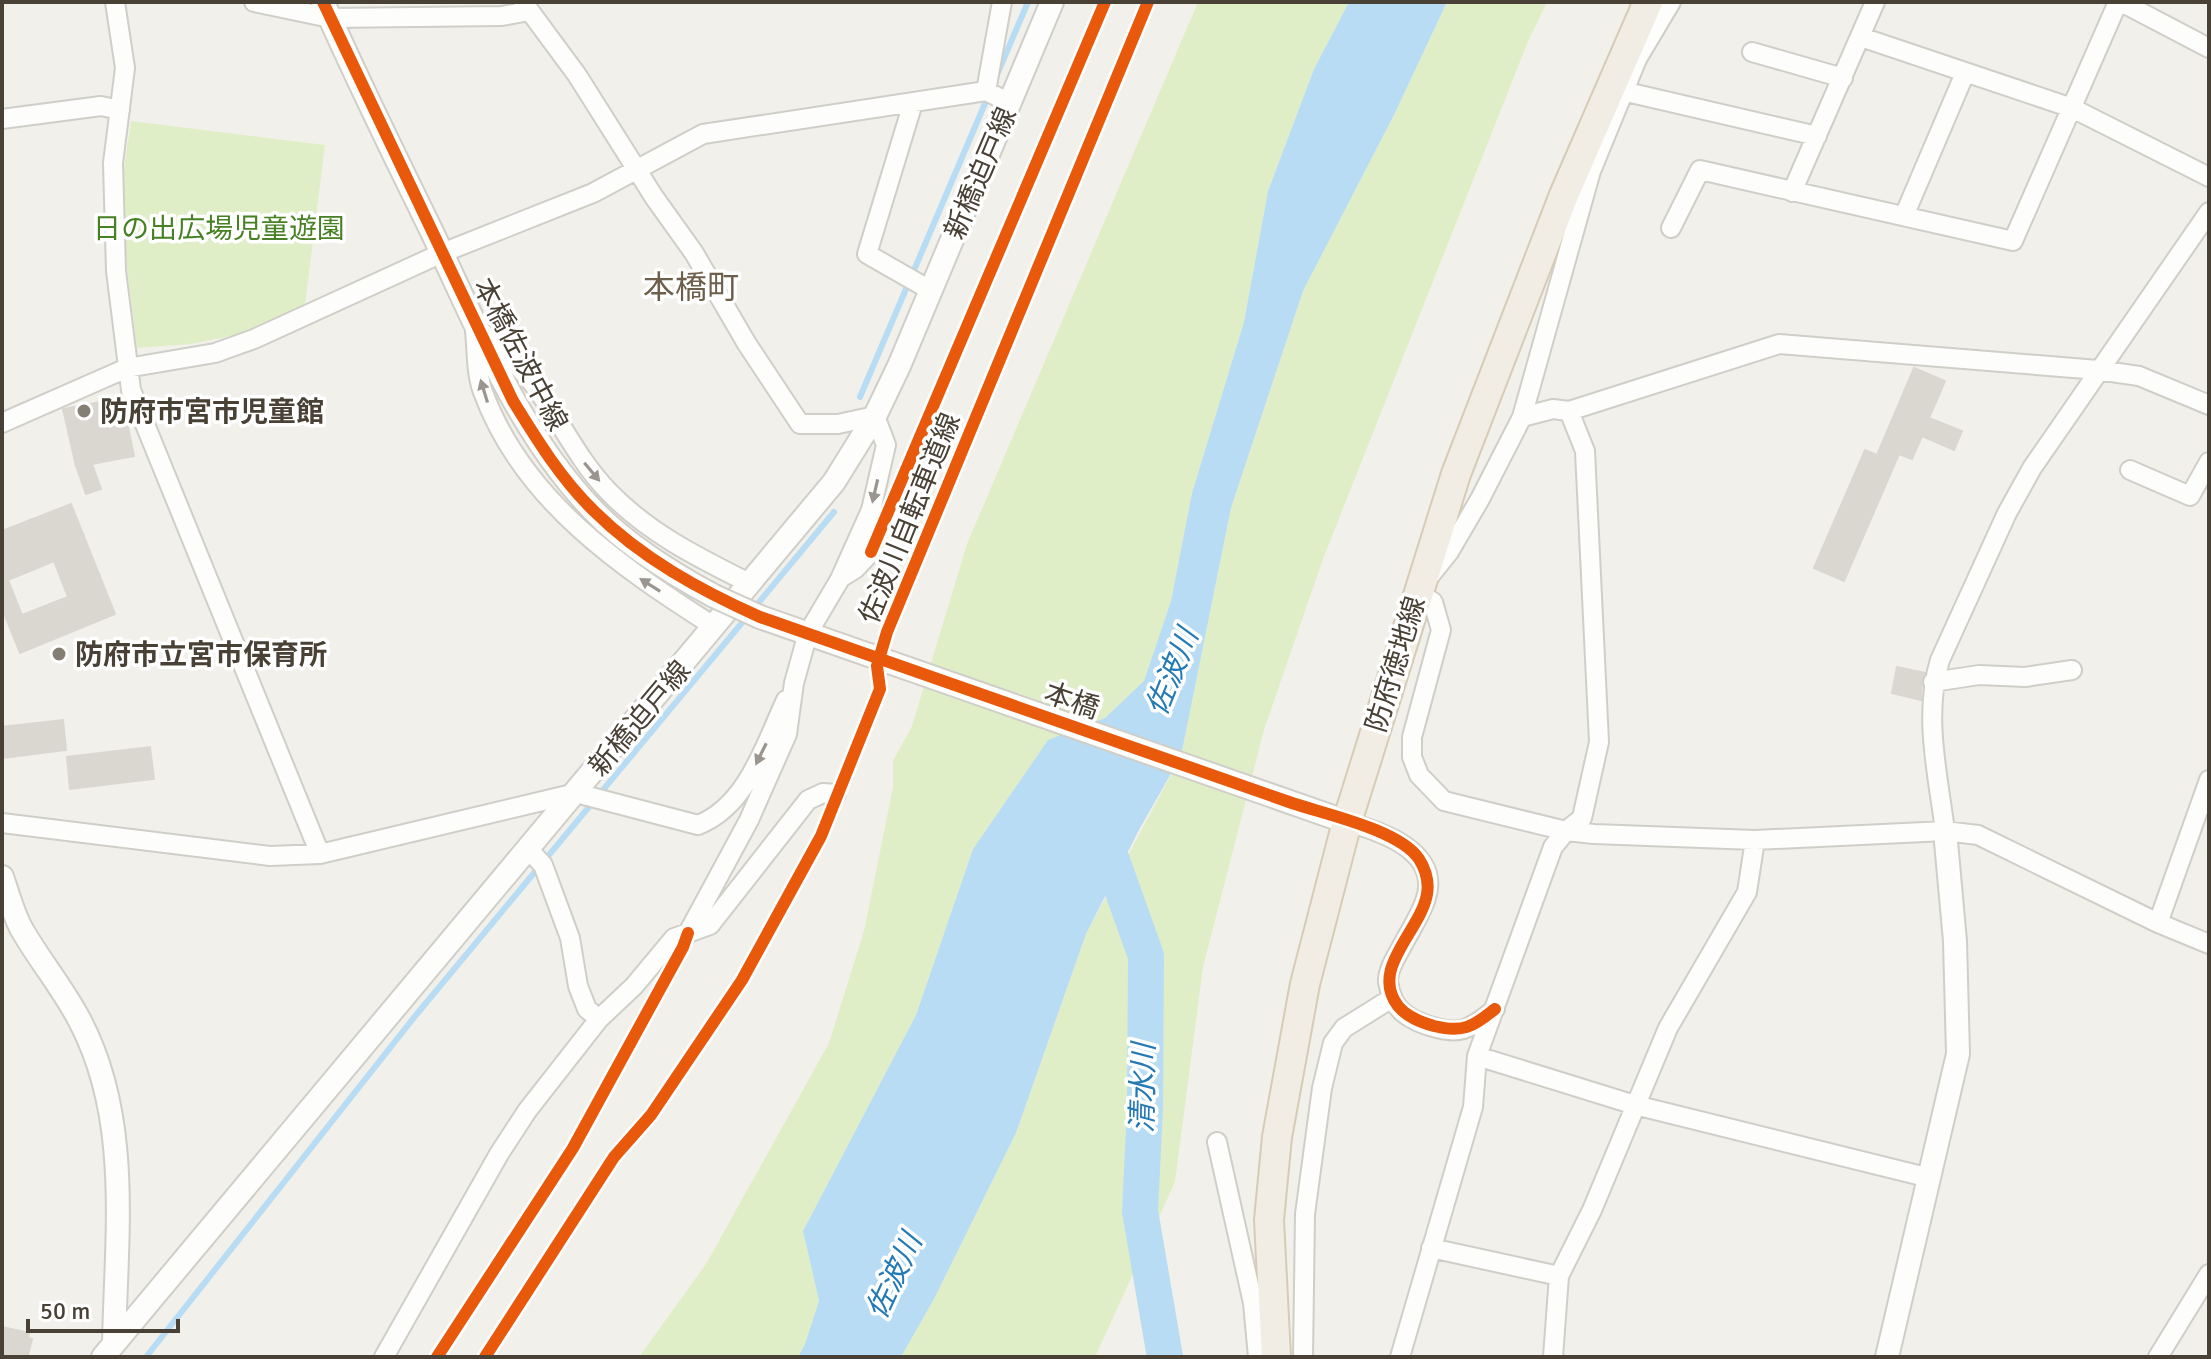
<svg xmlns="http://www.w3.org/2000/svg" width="2211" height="1359" font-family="Signika,'Noto Sans JP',sans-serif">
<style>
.green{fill:#e0eec8}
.water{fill:#b8dcf3}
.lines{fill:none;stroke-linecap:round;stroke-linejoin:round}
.stream{stroke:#b8dcf3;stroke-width:6}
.river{stroke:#b8dcf3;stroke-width:36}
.building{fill:#dad7d1;stroke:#dad7d0;stroke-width:2;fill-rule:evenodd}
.minor-casing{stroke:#d0cec8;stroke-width:22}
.tertiary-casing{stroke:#d0cec8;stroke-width:26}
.primary-casing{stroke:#d6ccb6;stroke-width:32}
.minor{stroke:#fdfdfc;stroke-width:18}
.tertiary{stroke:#fdfdfc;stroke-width:22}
.primary{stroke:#f1ede4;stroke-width:28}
.tertiary-bridge-casing{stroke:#d0cec8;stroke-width:26;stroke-linecap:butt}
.tertiary-bridge{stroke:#fdfdfc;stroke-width:22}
.cycleway-casing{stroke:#fff;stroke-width:17}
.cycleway{stroke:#e8590c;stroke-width:12}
.oneway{fill:#9a968f}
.poi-dot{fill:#847e74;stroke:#fff;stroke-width:3}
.labels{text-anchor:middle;stroke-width:7;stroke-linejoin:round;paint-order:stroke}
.street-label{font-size:28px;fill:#494135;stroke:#fff}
.park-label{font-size:28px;fill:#478123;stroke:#fff}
.poi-label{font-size:28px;font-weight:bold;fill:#494135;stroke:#fff;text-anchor:start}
.water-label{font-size:30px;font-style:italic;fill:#237ab6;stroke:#fff}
.quarter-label{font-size:32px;fill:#6d5f4c;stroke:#fff}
</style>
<rect width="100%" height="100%" fill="#f2f0ea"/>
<path class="green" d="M 1198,2 L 1349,2 L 1314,69 L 1268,191 L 1244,322 L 1192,493 L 1171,601 L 1144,682 L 1105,718 L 1048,740 L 973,849 L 916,1015 L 803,1231 L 819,1301 L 805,1344 L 798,1357 L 639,1357 L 706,1264 L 829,1043 L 864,931 L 893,787 L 893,761 L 912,726 L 967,544 Z
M 1447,2 L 1547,2 L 1527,44 L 1323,559 L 1264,730 L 1203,967 L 1175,1182 L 1095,1357 L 901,1357 L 934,1299 L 1016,1133 L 1086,934 L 1181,756 L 1231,508 L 1303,291 L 1394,115 Z
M 131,121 L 325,145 L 305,305 L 237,335 L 190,344 L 137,348 L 125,252 L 122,183 Z"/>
<path class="water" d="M 1349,2 L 1447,2 L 1394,115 L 1303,291 L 1231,508 L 1181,756 L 1140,828 L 1086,934 L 1016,1133 L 934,1299 L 901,1357 L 798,1357 L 805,1344 L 819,1301 L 803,1231 L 916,1015 L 973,849 L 1048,740 L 1105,718 L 1144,681 L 1171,601 L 1192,493 L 1244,322 L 1268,191 L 1314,69 Z"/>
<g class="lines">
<path class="stream" d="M 996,77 L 1028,2
M 860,397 L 989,94
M 146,1357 L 416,1015 L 834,512"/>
<path class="river" d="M 1100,827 L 1146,956 L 1145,1108 L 1140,1211 L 1165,1357"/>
</g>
<path class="building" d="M 1914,368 L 1945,381 L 1929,418 L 1962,431 L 1954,450 L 1922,436 L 1912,459 L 1899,454 L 1844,581 L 1814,568 L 1865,450 L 1877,455 Z
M 102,402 L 107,426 L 127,422 L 134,456 L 92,464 L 101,489 L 86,494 L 76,466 L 63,409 Z
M 71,504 L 115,614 L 20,653 L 2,608 L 2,531 ZM 54,561 L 68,597 L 22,615 L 8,580 Z
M 1897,667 L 1925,673 L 1922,678 L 1921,700 L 1892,693 Z
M 63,720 L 66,750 L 2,758 L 2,727 Z
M 150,747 L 154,779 L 70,789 L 67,757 Z
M 2,1327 L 29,1333 L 28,1338 L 32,1339 L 28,1355 L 2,1357 Z"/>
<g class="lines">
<g class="minor-casing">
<path id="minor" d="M 115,2 L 125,68 L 113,163 L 116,271 L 131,390 L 320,854
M 254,2 L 330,18 L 502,16 L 529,11
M 523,2 L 577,75 L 654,197 L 694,253 L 747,344 L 800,424 L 838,424 L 875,416 L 886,445 L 871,510 L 840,579 L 808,633 L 794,683 L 787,734 L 749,820 L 688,933
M 1671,2 L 1637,59 L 1591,171 L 1522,417 L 1480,499 L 1449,552 L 1417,592 L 1433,602 L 1441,630 L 1412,737 L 1412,757 L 1419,775 L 1444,801 L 1566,831 L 1594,834 L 1755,840 L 1945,831 L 1978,835 L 2158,923 L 2209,944
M 2121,2 L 2209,48
M 1861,37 L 2072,108 L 2209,177
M 1752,52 L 1843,78
M 1618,90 L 1817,136
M 986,91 L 1002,2
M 913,103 L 867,254 L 930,290
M 2,119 L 101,106 L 120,110
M 1792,192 L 1875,2
M 1904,216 L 1965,73
M 1671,228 L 1700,170 L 2013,241 L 2118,2
M 475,331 C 477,350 476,374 483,392 C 523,501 621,567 715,627
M 482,332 C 498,348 516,363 530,380 C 558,415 576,458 608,491 C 648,533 699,558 751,584
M 1522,417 L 1553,409 L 1569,411 L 1779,344 L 2098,370 L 2139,376 L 2209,405
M 2,423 L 127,368 L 215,353 L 254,339 L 442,253 L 593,193 L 703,134 L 986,91 L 1010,103
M 2130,470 L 2190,496 L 2209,462
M 842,577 L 855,569 L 871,552
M 1933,682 L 1979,675 L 2025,677 L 2072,670
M 1347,822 C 1380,831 1441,851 1426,898 C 1421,915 1409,932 1401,948 C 1396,957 1387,971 1388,982 C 1390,994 1395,1007 1405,1014 C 1418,1024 1448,1034 1464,1029 C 1476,1025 1485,1017 1495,1009
M 2,823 L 270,856 L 320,854 L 576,793 L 698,825 C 747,806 765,745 786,700
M 1945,831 C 1938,775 1923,715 1940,660 L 2007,513 L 2032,468 L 2209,212
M 529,850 L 543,865 L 570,938 L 578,986 L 587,1009 L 599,1019
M 2158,923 L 2209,780
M 1477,1056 L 1635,1105 L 1930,1178
M 1217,1142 L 1253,1303 L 1258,1357
M 1431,1248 L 1559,1276
M 384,1357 L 499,1154 L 527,1111 L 599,1019 L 634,986 L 674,938 L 710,925 L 808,800 L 823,793 L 836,794
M 1303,1357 L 1305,1214 L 1322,1088 L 1333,1043 L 1344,1028 L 1392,998
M 1400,1357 L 1473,1107 L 1477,1056 L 1553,847 L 1566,831 L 1582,818 L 1599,742 L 1585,451 L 1569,411
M 1553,1357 L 1559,1276 L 1592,1210 L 1668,1028 L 1747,892 L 1755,840
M 2158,1357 L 2209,1274"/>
</g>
<g class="tertiary-casing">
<path id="tertiary" d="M 323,2 C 357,80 395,156 432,232 C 478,328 517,430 592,509 C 626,545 671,573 714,596
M 760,617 L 1347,822
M 2,877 C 8,894 13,913 21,928 C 39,960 63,988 80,1021 C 132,1120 116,1236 114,1344
M 103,1357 L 834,482 L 875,416 L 899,366 L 1052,2
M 1887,1357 L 1958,1054 L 1955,941 L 1945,831"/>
</g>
<g class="primary-casing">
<path id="primary" d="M 1276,1357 L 1269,1220 L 1277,1137 L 1305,984 L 1347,822 L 1456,474 L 1564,195 L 1648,2"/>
</g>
<use href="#minor" class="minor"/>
<use href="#tertiary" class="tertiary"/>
<use href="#primary" class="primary"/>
<g class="tertiary-bridge-casing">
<path id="tertiary-bridge" d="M 714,596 L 760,617"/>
</g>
<use href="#tertiary-bridge" class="tertiary-bridge"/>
<g class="cycleway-casing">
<path id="cycleway" d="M 323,2 L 513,401 C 537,440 561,479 594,511 C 641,558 700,590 760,617 L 1292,803 C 1325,814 1400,830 1419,859 C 1426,870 1429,882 1427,894 C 1421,931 1369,968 1398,1006 C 1407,1017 1420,1022 1434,1026 C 1463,1033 1473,1027 1495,1009
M 871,552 L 1105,2
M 437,1357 L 573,1148 L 683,947 L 688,933
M 485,1357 L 614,1157 L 651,1115 L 742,980 L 821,836 L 880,689 L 877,666 L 887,632 L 1148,2"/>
</g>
<use href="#cycleway" class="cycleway"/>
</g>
<defs><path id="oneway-solid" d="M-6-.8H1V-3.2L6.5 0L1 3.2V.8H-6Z" transform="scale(2)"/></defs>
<g class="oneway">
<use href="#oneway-solid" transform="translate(484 391) rotate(-107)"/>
<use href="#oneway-solid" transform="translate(592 472) rotate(50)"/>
<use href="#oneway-solid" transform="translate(875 491) rotate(103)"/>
<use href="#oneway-solid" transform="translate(650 585) rotate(-148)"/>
<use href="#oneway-solid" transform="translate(761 754) rotate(116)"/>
</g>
<g class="poi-dot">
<circle cx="84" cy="411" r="8"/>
<circle cx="59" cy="654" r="8"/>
</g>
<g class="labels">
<g class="street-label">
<text transform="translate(980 173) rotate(-67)" y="10">新橋迫戸線</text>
<text transform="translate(521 354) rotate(62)" y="10">本橋佐波中線</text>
<text transform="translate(909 518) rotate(-68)" y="10">佐波川自転車道線</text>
<text transform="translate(1395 664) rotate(-73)" y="10">防府徳地線</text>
<text transform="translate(1072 700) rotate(19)" y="10">本橋</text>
<text transform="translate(639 718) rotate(-50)" y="10">新橋迫戸線</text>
</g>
<g class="park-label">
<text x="219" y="238">日の出広場児童遊園</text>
</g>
<g class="poi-label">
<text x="100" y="421">防府市宮市児童館</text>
<text x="75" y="664">防府市立宮市保育所</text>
</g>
<g class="water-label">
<text transform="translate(1172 672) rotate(-68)" y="10">佐波川</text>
<text transform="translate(1143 1088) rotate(-89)" y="10">清水川</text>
<text transform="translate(894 1276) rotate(-65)" y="10">佐波川</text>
</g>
<g class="quarter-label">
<text x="691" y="298">本橋町</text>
</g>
</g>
<rect width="2211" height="1359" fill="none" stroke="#494135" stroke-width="8"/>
<path d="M28 1319v12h150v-12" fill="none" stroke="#494135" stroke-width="4"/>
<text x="40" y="1319" font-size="24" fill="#494135" stroke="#ffffff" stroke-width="6" paint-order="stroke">50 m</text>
</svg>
